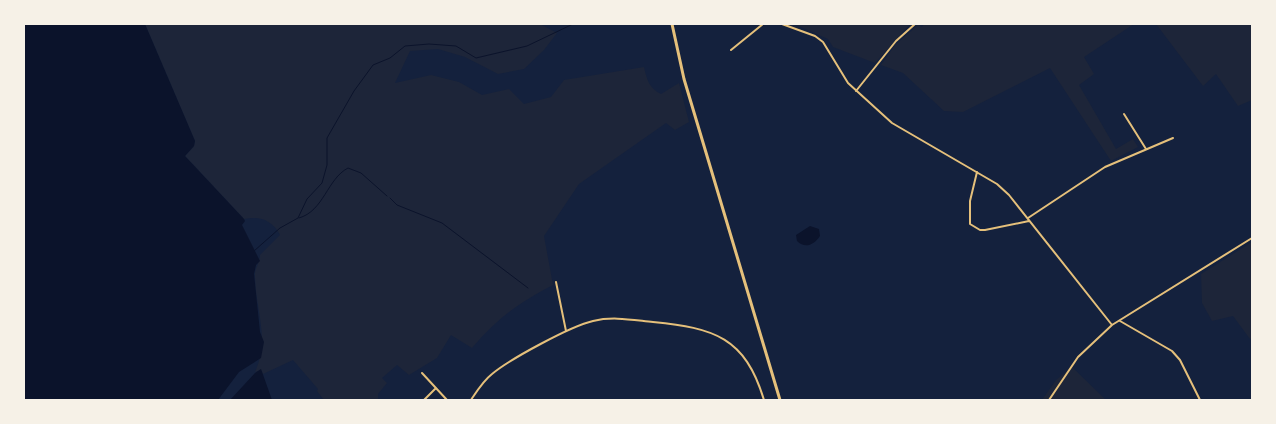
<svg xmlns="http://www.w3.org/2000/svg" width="1276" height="424" font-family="'Varela Round',sans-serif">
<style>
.green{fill:#1d2539}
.water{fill:#0b132b}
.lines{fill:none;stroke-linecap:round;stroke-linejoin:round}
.stream{stroke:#0b132b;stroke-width:1}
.minor{stroke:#e5c07b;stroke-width:2}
.secondary{stroke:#e5c07b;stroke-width:3}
</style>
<rect width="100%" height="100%" fill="#14213d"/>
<path class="green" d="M 145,24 L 540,24 L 557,33 L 544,50 L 524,69 L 498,74 L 465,57 L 438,49 L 410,51 L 395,83 L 431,75 L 459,82 L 482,95 L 509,89 L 524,104 L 551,97 L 564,80 L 644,67 C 647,80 649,88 661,94 L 679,83 L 689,122 L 675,130 L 666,123 L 579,184 L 544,236 L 553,285 C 517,304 499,317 472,348 L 451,335 L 437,358 L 409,375 L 397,365 L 382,378 L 387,383 L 378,394 L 378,400 L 324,400 L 317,391 L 318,389 L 293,360 L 263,374 L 261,370 L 255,372 C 270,338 256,313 255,277 C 254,269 260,263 260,255 L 280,235 C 272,220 260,216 244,219 L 185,156 L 194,146 L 195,141 Z
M 794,24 L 910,24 L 875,63 L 833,47 L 828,39 Z
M 924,24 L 1134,24 L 1084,57 L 1094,74 L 1079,85 L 1116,149 L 1133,139 L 1138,147 L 1111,161 L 1050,68 L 963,112 L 944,111 L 903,73 L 881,65 L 895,45 L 918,25 L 922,27 Z
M 1156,24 L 1252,24 L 1252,100 L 1238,106 L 1216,74 L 1203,86 Z
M 1252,242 L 1252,338 L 1250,339 L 1233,316 L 1212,321 L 1202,303 L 1201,274 Z
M 1072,367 L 1106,400 L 1042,400 L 1056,380 Z"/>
<path class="water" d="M 24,24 L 145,24 L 195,141 L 194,146 L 185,156 L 244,219 L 245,221 L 242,225 L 260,261 L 256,265 L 254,274 L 260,332 L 264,342 L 261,358 L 239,372 L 218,400 L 24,400 Z
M 810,226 L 819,229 L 820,236 C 814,245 805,249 797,241 L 796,235 Z
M 261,369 L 272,400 L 230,400 L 255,373 Z"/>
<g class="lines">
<path class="stream" d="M 390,198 L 397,205 L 442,223 L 528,288
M 299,218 C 324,211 327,179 348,168 L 361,173 L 387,196
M 254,251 L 280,228 L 298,218 L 307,199 L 322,183 L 327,165 L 327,138 L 354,91 L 373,65 L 390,58 L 405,46 L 429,44 L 456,46 L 476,58 L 527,46 L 573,24"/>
<path class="minor" d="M 782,24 L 815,36 L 823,42 L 848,83 L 892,123 L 997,184 L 1009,195 L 1112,325
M 731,50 L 763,24
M 856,91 L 896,41 L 915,24
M 1124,114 L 1146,149
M 977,172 L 970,201 L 970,224 L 980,230 L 985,230 L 1029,221
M 1028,218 L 1105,167 L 1173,138
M 556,282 L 566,331
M 1120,321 L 1172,351 L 1180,360 L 1200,400
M 422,373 L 447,400
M 424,400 L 436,388
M 471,400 C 477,391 483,381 492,374 C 510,359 571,326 593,321 C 613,316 633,320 653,322 C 714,328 745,337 764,400
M 1049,400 L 1078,357 L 1112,325 L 1252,238"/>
<path class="secondary" d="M 672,24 L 684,79 L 780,400"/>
</g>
<rect width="1276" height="424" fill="none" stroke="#f6f1e7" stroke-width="50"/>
</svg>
